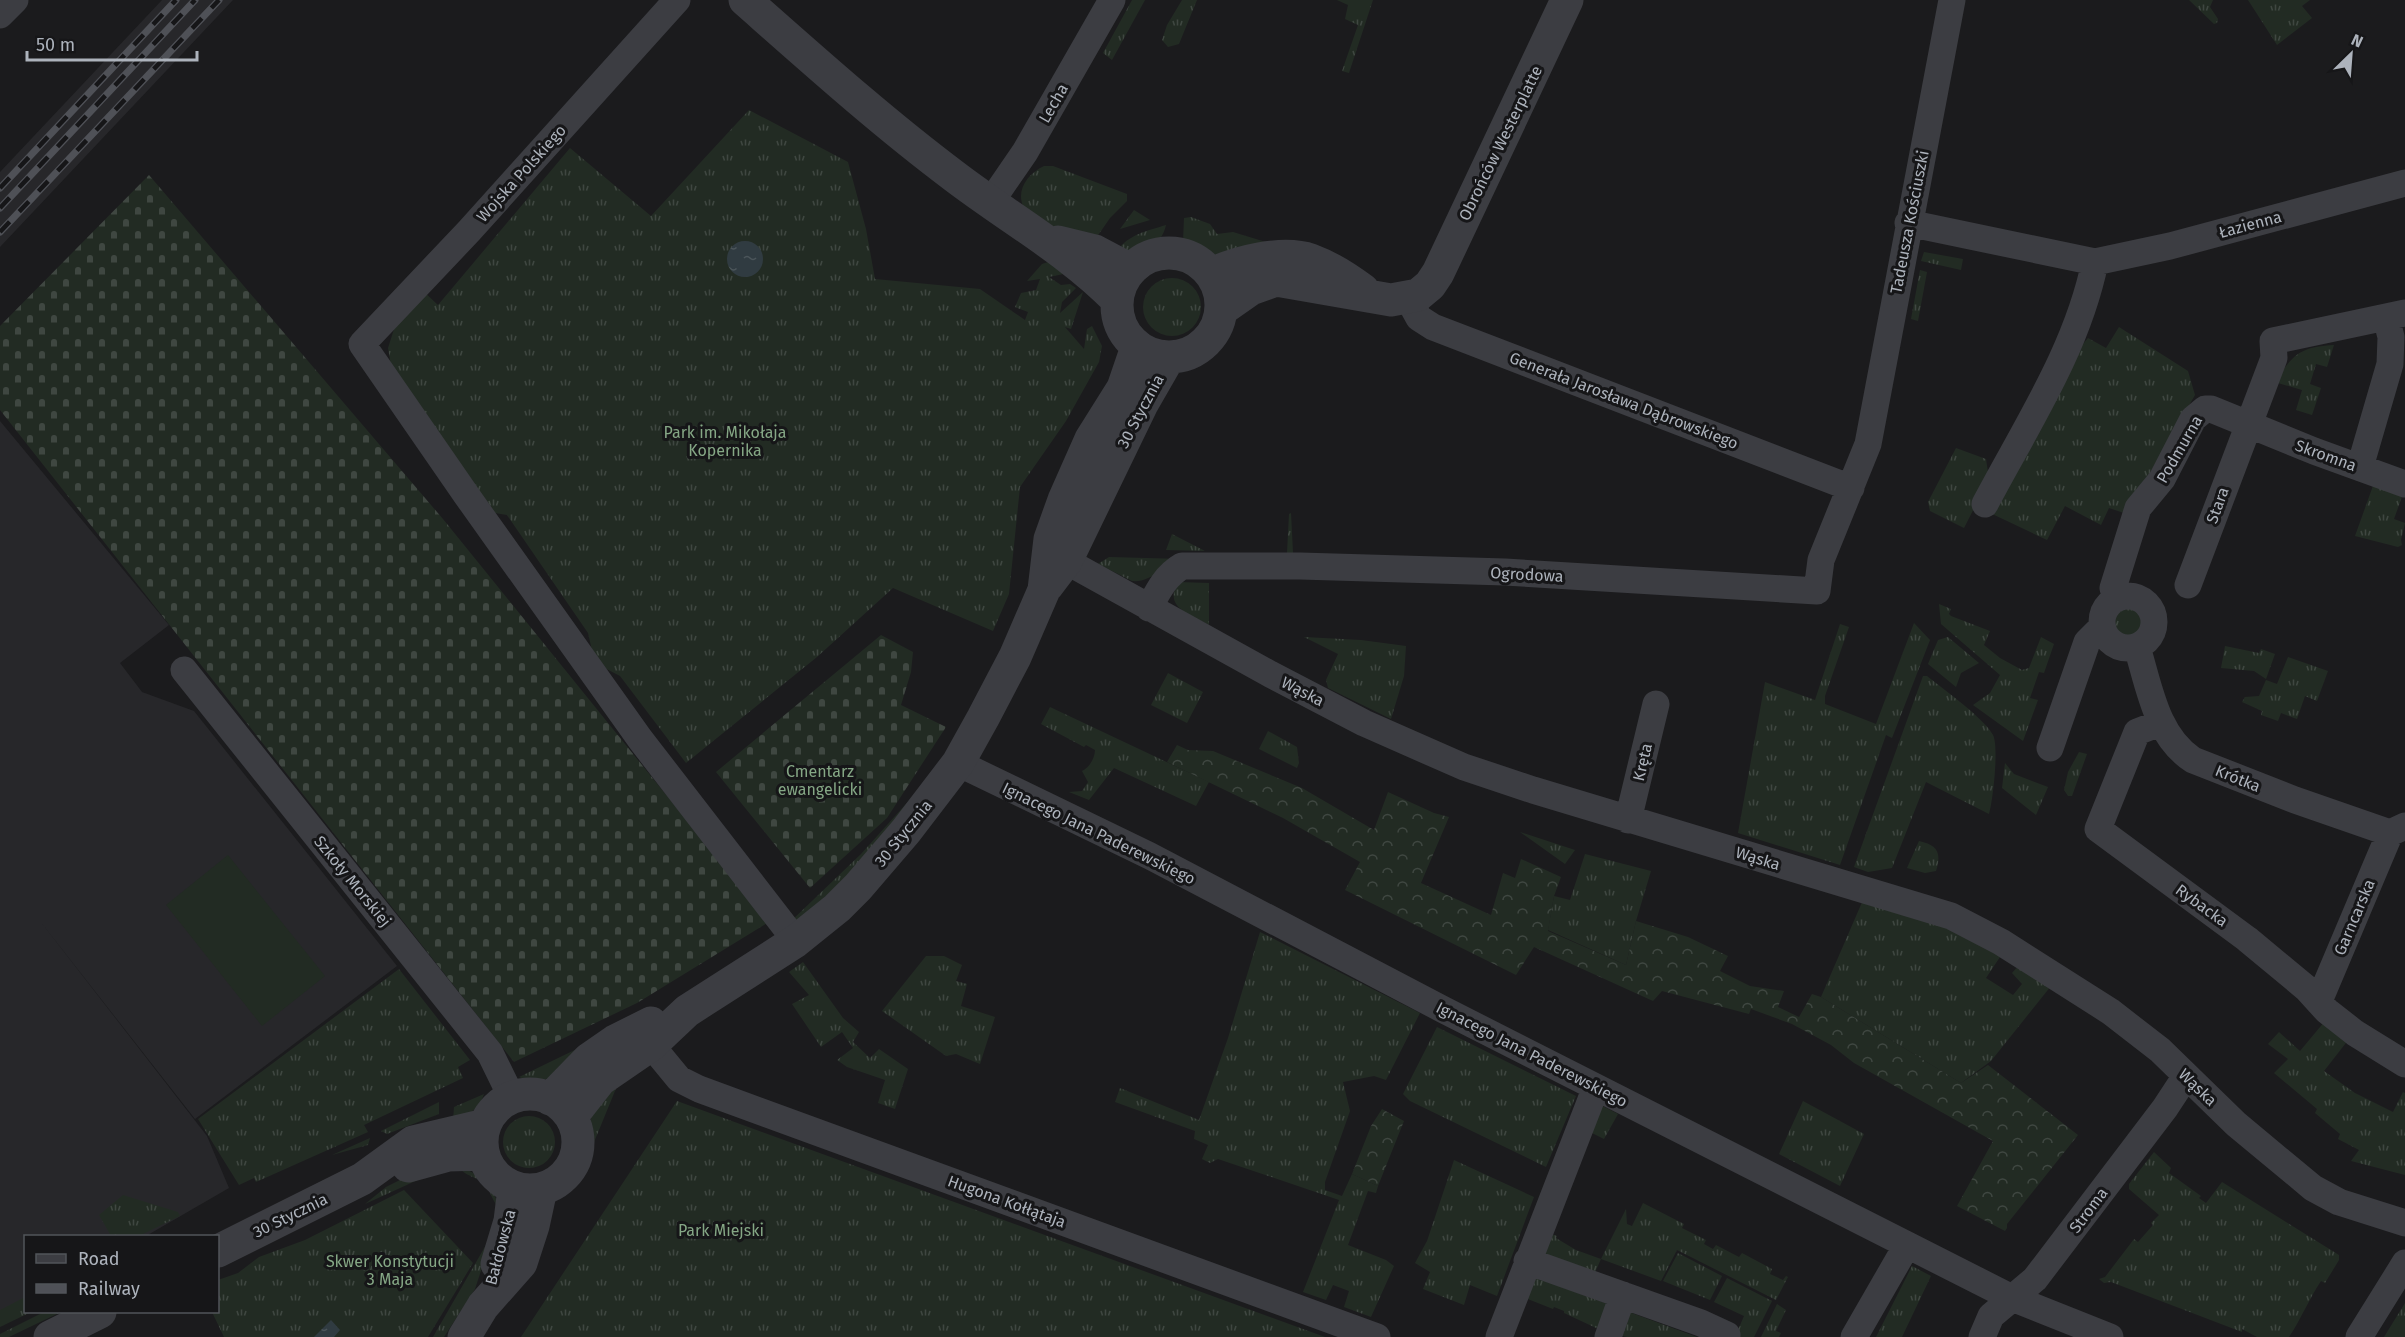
<svg xmlns="http://www.w3.org/2000/svg" width="2405" height="1337" font-family="'Fira Sans',sans-serif">
<style>
.built{fill:#27272a}
.grass{fill:url(#grass-tufts)}
.forest{fill:url(#forest-crowns)}
.cemetery{fill:url(#cemetery-stones)}
.pitch{fill:#222b23}
.water{fill:url(#water-ripples)}
.lines{fill:none;stroke-linecap:round;stroke-linejoin:round}
.minor{stroke:#3c3d42;stroke-width:27}
.tertiary{stroke:#3c3d42;stroke-width:33}
.rail-casing{stroke:#4f5157;stroke-width:7}
.rail{stroke:#161618;stroke-width:4.5;stroke-dasharray:14;stroke-linecap:butt}
.labels{text-anchor:middle;stroke-width:6;stroke-linejoin:round;paint-order:stroke}
.street-label{font-size:16px;fill:#adb3bc;stroke:#161618}
.park-label{font-size:16px;fill:#85a785;stroke:#161618}
</style>
<defs>
<pattern id="grass-tufts" width="24" height="20" patternUnits="userSpaceOnUse" patternTransform="scale(1.5)"><rect width="24" height="20" fill="#222b23"/><path d="M3 7l-1-3M5 7V3M7 7l1-3M15 17l-1-3M17 17v-4M19 17l1-3" fill="none" stroke="#3f4741"/></pattern>
<pattern id="forest-crowns" width="20" height="18" patternUnits="userSpaceOnUse" patternTransform="scale(1.5)"><rect width="20" height="18" fill="#222b23"/><path d="M2 6a3 3 0 1 1 6 0M12 15a3 3 0 1 1 6 0" fill="none" stroke="#3f4741"/></pattern>
<pattern id="cemetery-stones" width="16" height="16" patternUnits="userSpaceOnUse" patternTransform="scale(1.5)"><rect width="16" height="16" fill="#222b23"/><path d="M2 7V4a2 2 0 0 1 4 0v3zM10 15v-3a2 2 0 0 1 4 0v3z" fill="#3f4741"/></pattern>
<pattern id="water-ripples" width="26" height="14" patternUnits="userSpaceOnUse" patternTransform="scale(1.5)"><rect width="26" height="14" fill="#303b41"/><path d="M2 4q2-2 4 0t4 0M15 11q2-2 4 0t4 0" fill="none" stroke="#4b555a"/></pattern>
</defs>
<rect width="100%" height="100%" fill="#1b1b1d"/>
<path class="built" d="M 162,0 L 233,0 L 0,247 L 0,172 Z
M 0,421 L 169,625 L 120,663 L 142,692 L 194,711 L 397,966 L 195,1119 L 40,921 L 207,1136 L 229,1188 L 146,1236 L 26,1236 L 25,1298 L 0,1311 Z"/>
<path class="grass" d="M 1132,0 L 1145,0 L 1112,60 L 1103,53 Z
M 1182,0 L 1197,0 L 1179,44 L 1168,47 L 1162,40 L 1167,25 Z
M 1337,0 L 1373,0 L 1349,73 L 1342,71 L 1358,25 L 1345,19 L 1348,5 Z
M 2189,0 L 2213,0 L 2210,7 L 2218,19 L 2217,23 L 2214,24 Z
M 2248,0 L 2310,0 L 2302,6 L 2312,18 L 2277,45 Z
M 749,110 L 848,162 L 866,229 L 875,279 L 980,289 L 1025,320 L 1028,312 L 1015,307 L 1021,293 L 1036,290 L 1040,279 L 1027,281 L 1042,264 L 1051,261 L 1073,272 L 1049,277 L 1061,285 L 1070,284 L 1076,288 L 1062,302 L 1060,313 L 1083,292 L 1071,329 L 1065,327 L 1084,349 L 1087,329 L 1092,326 L 1102,346 L 1099,362 L 1066,421 L 1020,487 L 1009,594 L 993,631 L 893,588 L 817,657 L 686,763 L 620,676 L 595,663 L 588,633 L 507,515 L 495,513 L 393,377 L 388,348 L 396,323 L 423,291 L 438,305 L 570,148 L 651,216 Z
M 1044,166 L 1053,166 L 1127,194 L 1127,201 L 1110,218 L 1092,244 C 1079,238 1042,226 1032,218 C 1011,199 1023,176 1044,166 Z
M 1134,210 L 1150,220 L 1120,229 Z
M 1191,217 L 1210,224 L 1217,234 L 1233,232 L 1269,243 C 1234,255 1216,267 1183,242 L 1184,218 Z
M 1166,225 C 1161,249 1138,252 1117,251 C 1129,234 1147,231 1166,225 Z
M 1924,252 L 1963,259 L 1961,270 L 1921,261 Z
M 1920,270 L 1927,272 L 1918,321 L 1911,319 Z
M1143 307a29 29 0 1 1 58 0a29 29 0 1 1-58 0Z
M 2119,327 L 2188,371 L 2195,395 L 2128,511 L 2124,513 L 2109,508 L 2101,525 L 2065,506 L 2047,540 L 1988,512 L 2076,352 L 2088,338 L 2106,348 Z
M 2334,345 L 2327,367 L 2316,364 L 2310,384 L 2321,388 L 2312,415 L 2296,410 L 2302,390 L 2278,383 L 2277,380 C 2293,353 2302,347 2334,345 Z
M 1956,448 L 1986,459 L 1989,479 L 1964,528 L 1930,511 L 1928,502 Z
M 2374,483 L 2403,494 L 2394,519 L 2405,523 L 2401,540 L 2402,545 L 2398,547 L 2355,536 Z
M 1291,513 L 1293,553 L 1287,553 L 1289,514 Z
M 1172,534 L 1205,551 L 1166,550 Z
M 1109,557 L 1182,559 C 1164,564 1152,583 1132,581 L 1098,564 Z
M 1178,582 L 1209,583 L 1209,625 C 1190,614 1163,608 1178,582 Z
M 2124,597 L 2133,597 L 2147,605 C 2172,643 2110,669 2103,623 C 2100,608 2113,603 2124,597 Z
M 1939,604 L 1951,609 L 1949,614 L 1951,616 L 1990,631 L 1984,645 L 2000,658 L 2022,670 L 2029,668 L 2041,637 L 2054,644 L 2044,673 L 2039,672 L 2030,698 L 2038,700 L 2023,741 L 1973,705 L 1990,693 L 2000,675 L 1941,624 Z
M 1914,623 L 1930,640 L 1892,738 L 1886,735 L 1840,865 L 1738,833 L 1765,682 L 1815,700 L 1840,624 L 1849,627 L 1825,696 L 1825,704 L 1876,724 Z
M 1304,637 L 1361,640 L 1406,646 L 1404,676 L 1391,719 L 1328,688 L 1326,680 L 1338,654 Z
M 1948,637 L 1979,663 L 1961,673 L 1956,687 L 1928,664 L 1938,640 Z
M 2225,646 L 2259,653 L 2261,649 L 2275,654 L 2266,679 L 2254,671 L 2221,668 Z
M 2288,657 L 2328,671 L 2317,701 L 2305,696 L 2297,719 L 2281,713 L 2278,721 L 2261,715 L 2262,711 L 2242,702 L 2245,697 L 2259,696 L 2266,680 L 2277,684 Z
M 1168,673 L 1203,692 L 1187,723 L 1151,705 Z
M 1923,676 L 1927,676 C 1944,690 1983,717 1993,735 C 1999,747 1993,800 1989,814 L 1926,782 L 1892,868 L 1868,872 L 1854,867 Z
M 1050,707 L 1209,782 L 1196,806 L 1114,768 L 1089,800 L 1069,792 L 1082,791 L 1088,782 L 1082,771 C 1089,768 1095,758 1095,750 L 1086,745 L 1084,747 L 1041,724 Z
M 1268,731 L 1297,747 L 1299,763 L 1297,768 L 1259,749 Z
M 2079,752 L 2087,754 L 2072,796 L 2068,796 L 2064,790 L 2068,772 Z
M 2005,763 L 2014,774 L 2048,787 L 2036,815 L 2002,788 Z
M 931,776 C 905,807 825,915 789,923 L 861,854 Z
M 1520,832 L 1575,850 L 1565,864 Z
M 1919,841 C 1937,845 1942,852 1936,871 L 1925,873 L 1907,868 Z
M 1585,854 L 1651,871 L 1636,921 L 1626,965 L 1548,930 L 1554,896 L 1570,900 Z
M 1863,900 L 1948,925 L 2002,954 L 1986,978 L 2013,995 L 2022,984 L 2012,973 L 2020,964 L 2051,986 L 1991,1061 L 1961,1083 L 1821,997 Z
M 1260,932 L 1420,1013 L 1386,1080 L 1374,1076 L 1343,1082 L 1350,1111 L 1325,1182 L 1325,1190 L 1342,1196 L 1352,1174 L 1378,1186 L 1376,1193 L 1368,1191 L 1348,1245 L 1386,1260 L 1394,1266 L 1371,1317 L 1344,1307 L 1349,1291 L 1333,1285 L 1326,1300 L 1303,1292 L 1339,1200 L 1218,1159 L 1210,1163 L 1202,1159 L 1208,1145 L 1194,1139 L 1195,1131 L 1115,1102 L 1120,1088 L 1199,1120 L 1228,1038 Z
M 926,956 L 944,956 L 962,965 L 956,981 L 967,984 L 961,1006 L 995,1017 L 980,1064 L 956,1054 L 946,1056 L 882,1011 Z
M 803,962 L 843,1018 L 859,1032 L 853,1042 L 870,1058 L 879,1049 L 908,1069 L 895,1109 L 878,1103 L 885,1080 L 847,1067 L 837,1060 L 853,1048 L 842,1032 L 821,1047 L 792,1004 L 809,995 L 789,972 Z
M 399,969 L 470,1060 L 458,1067 L 463,1078 L 364,1125 L 368,1132 L 256,1182 L 254,1178 L 239,1185 L 198,1119 Z
M 2325,1021 L 2349,1039 L 2324,1071 L 2355,1093 L 2393,1112 L 2403,1092 L 2405,1093 L 2405,1175 L 2351,1161 L 2359,1150 L 2338,1139 L 2340,1134 L 2315,1113 L 2317,1109 L 2274,1073 L 2288,1059 L 2268,1044 L 2279,1032 L 2300,1051 Z
M 1437,1027 L 1576,1096 L 1546,1167 L 1410,1101 L 1403,1094 Z
M 585,1045 C 566,1064 549,1091 519,1077 Z
M 617,1086 L 590,1152 L 591,1113 Z
M 484,1094 C 478,1111 469,1114 453,1121 L 454,1107 Z
M 1591,1100 L 1618,1114 L 1604,1139 L 1580,1127 Z
M 677,1101 L 1325,1337 L 521,1337 Z
M 1803,1101 L 1864,1134 L 1840,1186 L 1779,1154 Z
M 439,1102 L 439,1114 L 387,1134 L 381,1131 Z
M503 1142a26 26 0 1 1 52 0a26 26 0 1 1-52 0Z
M 370,1138 L 368,1145 L 332,1155 Z
M 2154,1152 L 2171,1168 L 2169,1173 L 2201,1196 L 2199,1198 L 2206,1203 L 2222,1182 L 2339,1255 L 2339,1260 L 2325,1283 L 2321,1281 C 2309,1299 2301,1319 2289,1337 L 2257,1337 L 2242,1329 L 2242,1332 L 2111,1282 L 2104,1283 L 2099,1279 L 2105,1277 L 2134,1239 L 2138,1242 L 2153,1225 L 2151,1223 L 2159,1215 L 2129,1189 L 2129,1184 Z
M 1454,1160 L 1534,1197 L 1497,1296 L 1470,1285 L 1464,1305 L 1423,1289 L 1430,1272 L 1415,1263 L 1427,1241 Z
M 457,1165 C 476,1173 494,1184 498,1206 C 492,1201 491,1191 485,1185 C 476,1175 466,1178 457,1165 Z
M 418,1171 L 433,1173 L 365,1204 L 386,1187 Z
M 404,1190 L 473,1263 L 428,1337 L 224,1337 L 212,1312 L 218,1312 L 218,1280 L 238,1273 L 259,1257 L 305,1240 Z
M 123,1195 L 178,1212 L 180,1216 L 139,1236 L 111,1236 L 99,1215 Z
M 1643,1203 L 1684,1224 L 1682,1228 L 1706,1240 L 1704,1244 L 1713,1249 L 1716,1245 L 1739,1257 L 1742,1253 L 1772,1269 L 1770,1274 L 1783,1280 L 1786,1276 L 1788,1277 L 1776,1300 L 1677,1250 L 1661,1281 L 1601,1259 L 1593,1277 L 1545,1259 L 1546,1232 L 1557,1236 L 1556,1238 L 1576,1250 L 1601,1259 L 1626,1209 L 1627,1224 L 1632,1226 Z
M 494,1231 L 475,1289 L 444,1337 L 433,1337 Z
M 1678,1253 L 1722,1276 L 1710,1300 L 1663,1281 Z
M 1912,1266 L 1931,1276 L 1902,1337 L 1876,1337 Z
M 1523,1273 L 1619,1308 L 1609,1334 L 1564,1313 L 1564,1311 L 1554,1307 L 1553,1309 L 1515,1294 Z
M 1727,1278 L 1772,1301 L 1754,1337 L 1735,1337 L 1744,1316 L 1714,1302 Z
M 25,1297 L 26,1312 L 31,1312 L 0,1327 L 0,1310 Z
M 2405,1303 L 2405,1337 L 2384,1337 Z
M 1777,1304 L 1786,1310 L 1776,1331 L 1781,1333 L 1779,1337 L 1761,1337 Z
M 44,1312 L 61,1312 L 9,1337 L 0,1337 L 0,1334 Z
M 1629,1312 L 1697,1337 L 1627,1337 L 1618,1335 Z"/>
<path class="forest" d="M 1177,745 L 1188,750 L 1213,751 L 1302,788 L 1374,830 L 1388,792 L 1434,813 L 1449,817 L 1421,883 L 1491,915 L 1503,873 L 1515,878 L 1521,859 L 1561,877 L 1554,896 L 1548,931 L 1626,965 L 1636,921 L 1688,937 L 1728,956 L 1720,971 L 1750,986 L 1784,991 L 1778,1007 L 1799,1017 L 1812,994 L 1821,997 L 1961,1083 L 1988,1065 L 2078,1135 L 2007,1224 L 2007,1228 L 2005,1231 L 1957,1206 L 1993,1141 L 1854,1063 L 1831,1045 L 1792,1024 L 1751,1009 L 1749,1014 L 1662,991 L 1653,1001 L 1534,947 L 1516,975 L 1345,890 L 1360,862 L 1283,818 L 1167,762 Z
M 1382,1109 L 1404,1121 L 1378,1186 L 1352,1174 L 1371,1126 Z"/>
<path class="cemetery" d="M 149,175 L 443,519 L 769,922 L 637,1003 L 514,1062 L 0,410 L 0,326 Z
M 881,635 L 913,652 L 911,672 L 901,705 L 946,727 L 887,818 L 810,888 L 716,772 Z"/>
<path class="pitch" d="M 228,855 L 325,976 L 262,1026 L 166,905 Z"/>
<path class="water" d="M727 259a18 18 0 1 1 36 0a18 18 0 1 1-36 0Z
M 331,1320 L 340,1330 L 334,1337 L 314,1337 Z"/>
<g class="lines">
<path class="minor" d="M 677,0 L 469,231 L 362,344 L 467,496 L 640,739 L 796,941
M 0,15 L 15,0
M 990,203 L 1025,152 L 1112,0
M 1908,223 L 2095,262 L 2170,246 L 2405,183
M 1408,298 L 1419,318 L 1433,327 L 1851,488
M 2360,467 L 2390,364 L 2391,337 L 2386,317
M 1985,504 C 2026,426 2077,350 2095,262
M 1066,561 L 1270,674 L 1364,723 L 1464,767 L 1533,790 L 1951,916 L 2001,942 L 2111,1012 L 2160,1050 L 2236,1124 L 2313,1188 L 2339,1202 L 2405,1223
M 2188,585 L 2274,358 L 2273,341 L 2405,313
M2102 622a26 26 0 1 1 52 0a26 26 0 1 1-52 0Z
M 2116,599 L 2113,588 L 2138,508 L 2162,479 L 2193,419 L 2205,409 L 2211,409 L 2314,451 L 2405,484
M 1149,608 C 1158,591 1165,576 1182,566 L 1300,566 L 1505,572 L 1817,591 L 1821,560 L 1868,444 L 1952,0
M 2137,647 C 2149,686 2156,736 2193,760 L 2295,800 L 2390,833 L 2405,826
M 184,670 L 490,1053 L 512,1098
M 2160,723 L 2137,732 L 2098,829 L 2247,939 L 2306,988 L 2327,1011 L 2355,1033 L 2405,1064
M 2050,748 L 2087,642 L 2102,627
M 958,763 L 1150,856 L 1444,1010 L 2012,1298 L 2110,1337
M 1628,820 L 1656,704
M 2319,1001 L 2390,833
M 651,1045 L 679,1079 L 699,1089 L 1377,1337
M 1527,1261 L 1701,1323 L 1727,1335 L 1726,1337
M 1499,1337 L 1596,1087
M 1608,1337 L 1623,1295
M 1854,1337 L 1907,1245
M 1982,1337 L 1991,1316 L 2035,1279 L 2165,1108 L 2186,1076
M 2359,1337 L 2405,1263"/>
<path class="tertiary" d="M 745,0 C 813,60 882,122 954,176 C 1009,218 1069,251 1117,300
M 1058,242 L 1095,251 L 1131,270
M1117 305a52 52 0 1 1 104 0a52 52 0 1 1-104 0Z
M 1211,274 C 1238,262 1282,250 1311,260 C 1330,267 1347,278 1363,290
M 1221,310 L 1251,289 L 1276,280 L 1391,300 L 1418,295 L 1430,285 L 1438,273 L 1567,0
M 1047,586 L 1066,561 L 1142,404 L 1169,357
M482 1142a48 48 0 1 1 96 0a48 48 0 1 1-96 0Z
M 550,1099 L 589,1059 L 615,1041 L 651,1023
M 571,1117 L 600,1080 L 651,1045 L 687,1011 L 796,941 L 837,908 L 858,887 L 906,831 L 958,763 L 983,718 L 1015,657 L 1044,590 L 1050,539 L 1064,500 L 1091,439 L 1123,388 L 1137,347
M 408,1166 L 448,1155 L 483,1154
M 218,1251 L 362,1179 L 413,1142 L 485,1125
M 497,1264 L 510,1221 L 514,1188
M 50,1337 L 100,1312
M 464,1337 L 483,1306 L 521,1263 L 533,1226 L 541,1189"/>
<g class="rail-casing">
<path id="rail" d="M 0,188 L 176,0
M 0,208 L 195,0
M 0,232 L 219,0"/>
</g>
<use href="#rail" class="rail"/>
</g>
<g class="labels">
<g class="street-label">
<text transform="translate(1053 103) rotate(-60)" y="6">Lecha</text>
<text transform="translate(1500 143) rotate(-64)" y="6">Obrońców Westerplatte</text>
<text transform="translate(521 173) rotate(-48)" y="6">Wojska Polskiego</text>
<text transform="translate(1909 222) rotate(-79)" y="6">Tadeusza Kościuszki</text>
<text transform="translate(2250 224) rotate(-15)" y="6">Łazienna</text>
<text transform="translate(1624 400) rotate(21)" y="6">Generała Jarosława Dąbrowskiego</text>
<text transform="translate(1140 411) rotate(-62)" y="6">30 Stycznia</text>
<text transform="translate(2179 449) rotate(-60)" y="6">Podmurna</text>
<text transform="translate(2326 455) rotate(20)" y="6">Skromna</text>
<text transform="translate(2217 505) rotate(-70)" y="6">Stara</text>
<text transform="translate(1527 574) rotate(3)" y="6">Ogrodowa</text>
<text transform="translate(1303 691) rotate(27)" y="6">Wąska</text>
<text transform="translate(1642 762) rotate(-77)" y="6">Kręta</text>
<text transform="translate(2238 778) rotate(22)" y="6">Krótka</text>
<text transform="translate(903 833) rotate(-51)" y="6">30 Stycznia</text>
<text transform="translate(1099 833) rotate(26)" y="6">Ignacego Jana Paderewskiego</text>
<text transform="translate(1758 858) rotate(17)" y="6">Wąska</text>
<text transform="translate(353 881) rotate(51)" y="6">Szkoły Morskiej</text>
<text transform="translate(2202 905) rotate(36)" y="6">Rybacka</text>
<text transform="translate(2354 917) rotate(-67)" y="6">Garncarska</text>
<text transform="translate(1532 1054) rotate(27)" y="6">Ignacego Jana Paderewskiego</text>
<text transform="translate(2198 1087) rotate(44)" y="6">Wąska</text>
<text transform="translate(1007 1201) rotate(20)" y="6">Hugona Kołłątaja</text>
<text transform="translate(2088 1210) rotate(-53)" y="6">Stroma</text>
<text transform="translate(290 1215) rotate(-26)" y="6">30 Stycznia</text>
<text transform="translate(500 1247) rotate(-75)" y="6">Bałdowska</text>
</g>
<g class="park-label">
<text x="725" y="438">Park im. Mikołaja<tspan x="725" dy="18">Kopernika</tspan></text>
<text x="820" y="777">Cmentarz<tspan x="820" dy="18">ewangelicki</tspan></text>
<text x="721" y="1236">Park Miejski</text>
<text x="390" y="1267">Skwer Konstytucji<tspan x="390" dy="18">3 Maja</tspan></text>
</g>
</g>
<rect x="24" y="1235" width="195" height="78" fill="#161618" stroke="#52555a" stroke-width="1.5"/>
<rect x="36" y="1254" width="30" height="9" fill="#3c3d42" stroke="#52555a" stroke-width="1.5"/>
<text x="78" y="1265" font-size="18" fill="#adb3bc">Road</text>
<rect x="36" y="1284" width="30" height="9" fill="#4f5157" stroke="#52555a" stroke-width="1.5"/>
<text x="78" y="1295" font-size="18" fill="#adb3bc">Railway</text>
<g transform="translate(2351 54) rotate(25)" stroke="#161618" stroke-width="4.5" paint-order="stroke">
<path d="M0-4.5L10 22L0 15L-10 22Z" fill="#adb3bc"/>
<text y="-9" font-size="16" font-weight="bold" text-anchor="middle" fill="#adb3bc">N</text>
</g>
<path d="M27 51v9h170v-9" fill="none" stroke="#adb3bc" stroke-width="3"/>
<text x="36" y="51" font-size="18" fill="#adb3bc" stroke="#161618" stroke-width="4.5" paint-order="stroke">50 m</text>
</svg>
